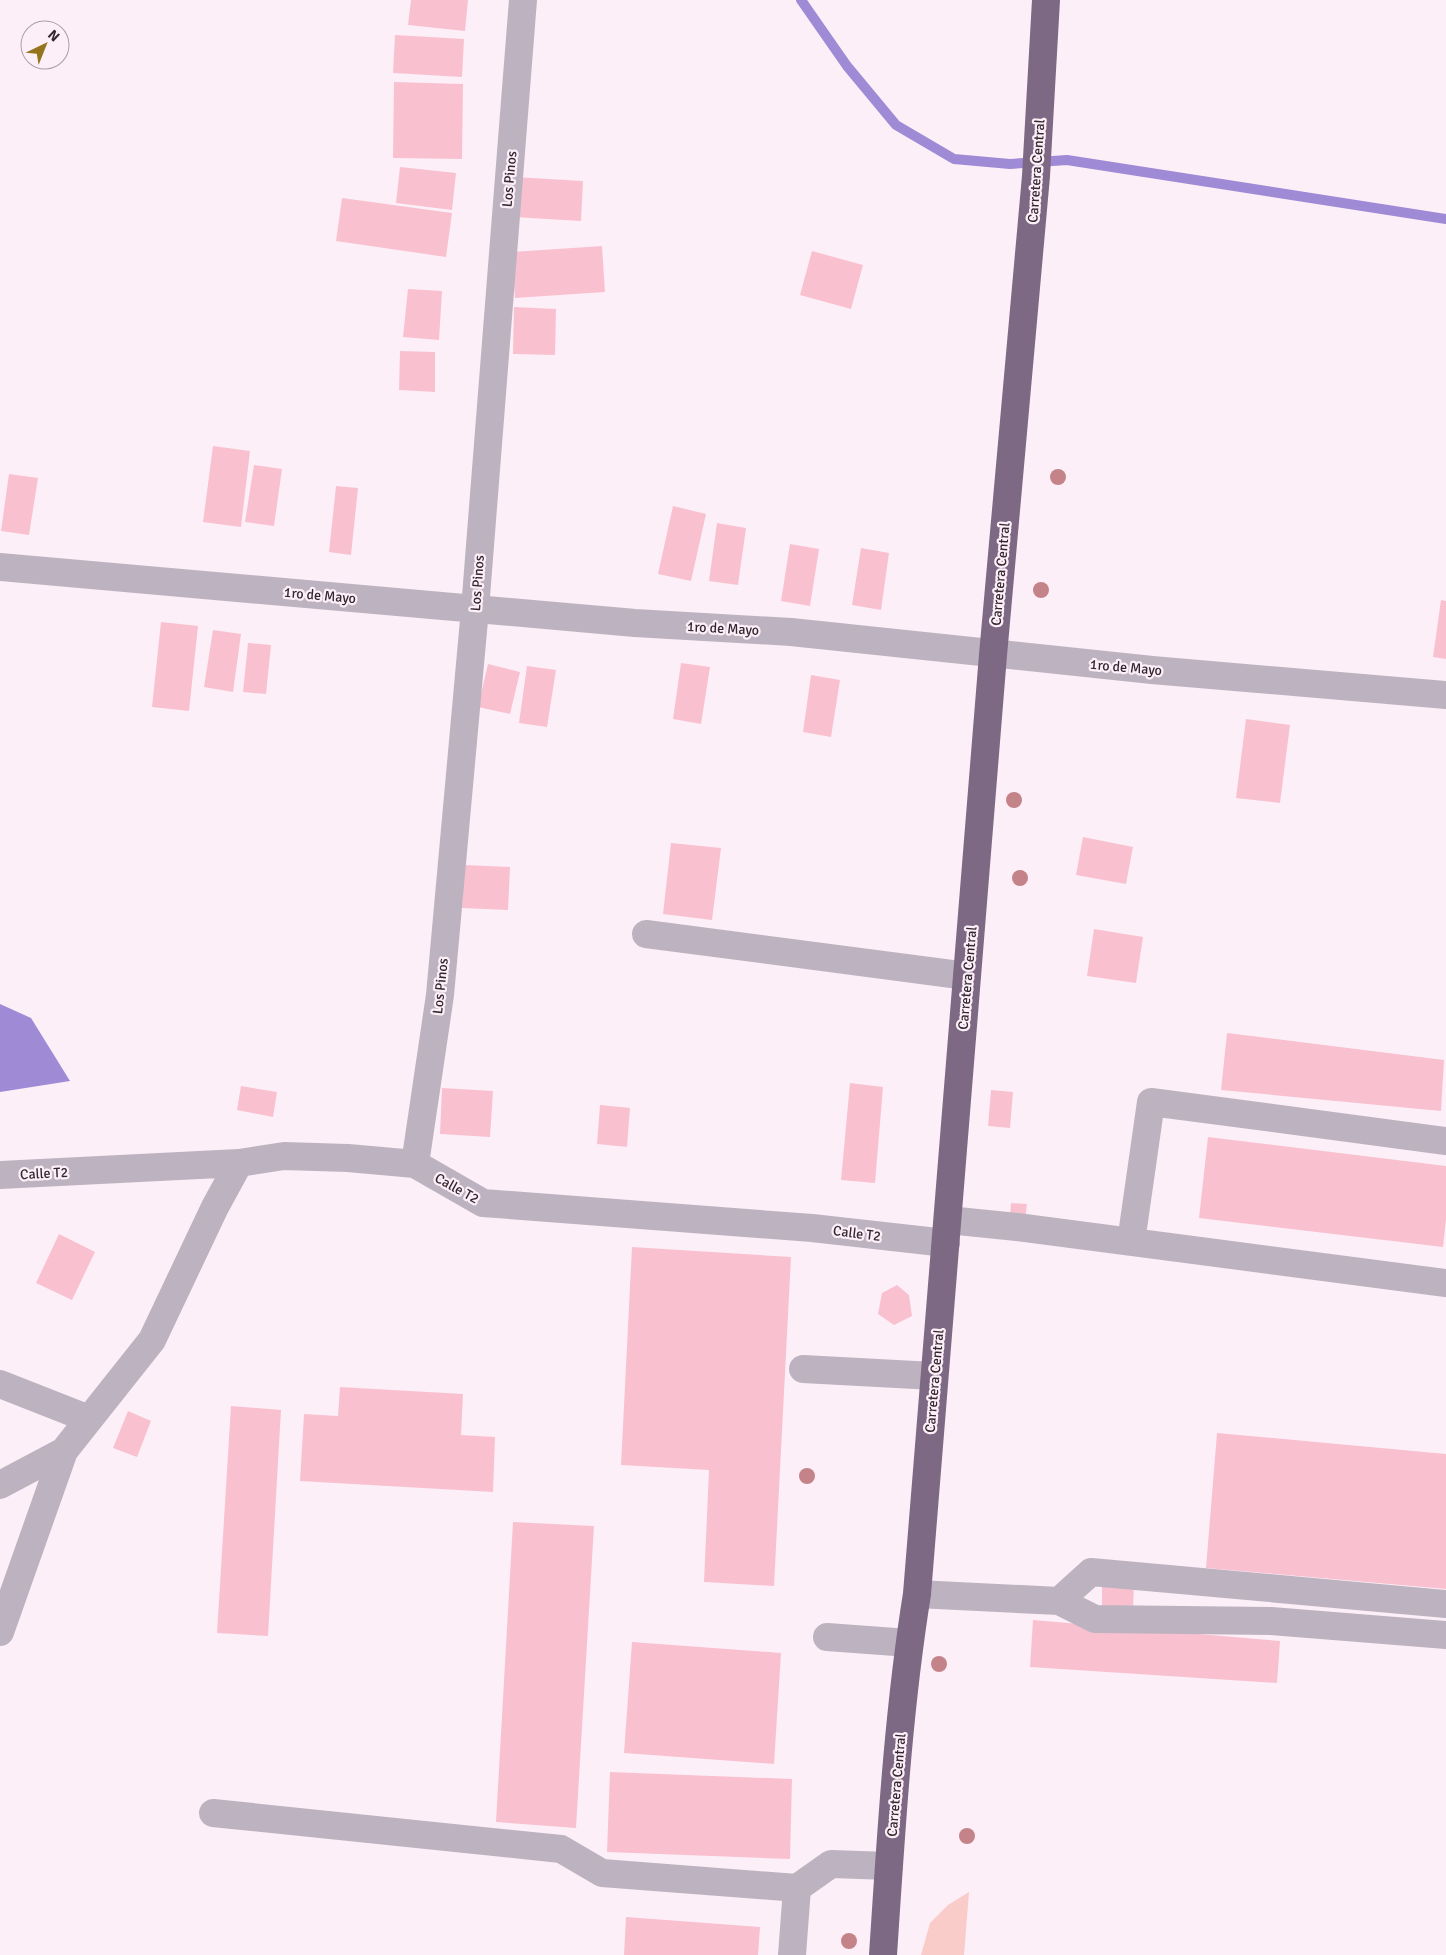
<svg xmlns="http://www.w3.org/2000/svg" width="1446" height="1955" font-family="Signika,sans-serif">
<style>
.green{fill:#f9ccc9}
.water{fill:#9f8ad6}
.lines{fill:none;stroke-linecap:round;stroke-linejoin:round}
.stream{stroke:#9f8ad6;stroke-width:10}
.building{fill:#f9c1d0}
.minor{stroke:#bdb3c0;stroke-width:28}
.highway{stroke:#7d6984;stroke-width:28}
.tree{fill:#c38389}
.labels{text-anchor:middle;stroke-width:4.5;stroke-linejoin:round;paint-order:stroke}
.street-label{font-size:14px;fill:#33262f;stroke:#fdeff8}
</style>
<rect width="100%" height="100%" fill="#fdeff8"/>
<path class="green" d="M 969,1892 L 964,1955 L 921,1955 L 930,1923 L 948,1905 Z"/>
<path class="water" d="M 0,1004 L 31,1018 L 70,1081 L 0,1092 Z"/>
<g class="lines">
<path class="stream" d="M 801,0 L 847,66 L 896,125 L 954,159 L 1010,164 L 1067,160 L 1446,219"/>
</g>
<path class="building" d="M 411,0 L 468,0 L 465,31 L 408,25 Z
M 395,35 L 464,39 L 462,77 L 393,73 Z
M 394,82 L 463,84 L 462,159 L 393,158 Z
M 400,167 L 456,173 L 452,210 L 396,203 Z
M 515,177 L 583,181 L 581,221 L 513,217 Z
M 342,198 L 452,213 L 446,257 L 336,241 Z
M 602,246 L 605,292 L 515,298 L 512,252 Z
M 812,251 L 863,265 L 851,309 L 800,295 Z
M 408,289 L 442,291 L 439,340 L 403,337 Z
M 514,307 L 556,309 L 555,355 L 513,354 Z
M 400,351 L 435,352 L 435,392 L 399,390 Z
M 213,446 L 250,451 L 241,527 L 203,522 Z
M 254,465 L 282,469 L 274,526 L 245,522 Z
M 9,474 L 38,478 L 29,535 L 1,531 Z
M 336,486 L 358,488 L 351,555 L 329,552 Z
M 673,506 L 706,514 L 691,581 L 658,574 Z
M 717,523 L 746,528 L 738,585 L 709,581 Z
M 790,544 L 819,549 L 810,606 L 781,601 Z
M 861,548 L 889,553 L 881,610 L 852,605 Z
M 1441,600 L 1446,601 L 1446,659 L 1433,657 Z
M 161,622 L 198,626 L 189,711 L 152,707 Z
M 213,630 L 241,634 L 233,692 L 204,687 Z
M 248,643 L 271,645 L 266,694 L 243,692 Z
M 681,663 L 710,667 L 701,724 L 673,719 Z
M 488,664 L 520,672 L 510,714 L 478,707 Z
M 527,666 L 556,670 L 547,727 L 519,723 Z
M 811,675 L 840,680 L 831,737 L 803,732 Z
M 1246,719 L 1290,725 L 1280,803 L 1236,798 Z
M 1083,837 L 1133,847 L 1126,884 L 1076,875 Z
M 671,843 L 721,848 L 712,920 L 663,914 Z
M 464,865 L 510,867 L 508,910 L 462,908 Z
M 1094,929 L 1143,937 L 1136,983 L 1087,976 Z
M 1227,1033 L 1444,1060 L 1441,1111 L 1221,1090 Z
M 850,1083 L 883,1087 L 875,1183 L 841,1180 Z
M 241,1086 L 277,1092 L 273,1117 L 237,1110 Z
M 442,1088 L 493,1091 L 490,1137 L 440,1134 Z
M 991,1090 L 1013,1092 L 1010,1128 L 988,1126 Z
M 600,1105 L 630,1108 L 627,1147 L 597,1144 Z
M 1208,1137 L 1446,1166 L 1446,1219 L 1443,1247 L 1199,1218 Z
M 1011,1203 L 1027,1204 L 1025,1219 L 1010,1217 Z
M 59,1234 L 95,1252 L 72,1300 L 36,1283 Z
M 632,1247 L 791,1257 L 774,1586 L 704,1582 L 709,1470 L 621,1465 Z
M 897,1285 L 909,1295 L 912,1316 L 894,1325 L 878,1314 L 882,1293 Z
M 340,1387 L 463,1394 L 461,1435 L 495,1437 L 493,1492 L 300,1481 L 304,1414 L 338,1416 Z
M 231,1406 L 281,1410 L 268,1636 L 217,1633 Z
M 128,1411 L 151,1421 L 137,1457 L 113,1448 Z
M 1217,1433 L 1446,1454 L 1446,1589 L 1206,1568 Z
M 513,1522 L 594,1526 L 576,1828 L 496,1822 Z
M 1102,1582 L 1134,1583 L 1133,1610 L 1102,1609 Z
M 1033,1620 L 1280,1641 L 1277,1683 L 1030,1667 Z
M 632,1642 L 781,1653 L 774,1764 L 624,1753 Z
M 610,1772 L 792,1779 L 790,1859 L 607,1852 Z
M 626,1917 L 760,1927 L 758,1955 L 624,1955 Z"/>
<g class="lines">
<path class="minor" d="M 0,567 L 635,623 L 791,632 L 1152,670 L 1446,695
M 646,934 L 967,976
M 415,1164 L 440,995 L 475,609 L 523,0
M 0,1175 L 239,1163 L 284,1156 L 348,1158 L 415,1164 L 483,1203 L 812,1228 L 946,1243
M 948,1220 L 1017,1227 L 1446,1283
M 1131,1242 L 1151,1102 L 1446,1141
M 803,1369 L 934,1376
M 0,1384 L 89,1419
M 0,1485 L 64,1451 L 152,1340 L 215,1207 L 239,1163
M 917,1594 L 1059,1601 L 1095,1619 L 1271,1621 L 1446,1635
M 1059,1601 L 1091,1572 L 1446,1604
M 0,1632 L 64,1451
M 827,1637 L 909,1643
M 213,1813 L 561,1849 L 602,1873 L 797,1888 L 831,1864 L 889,1866
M 792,1955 L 797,1888"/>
<path class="highway" d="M 883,1955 C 891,1835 898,1712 917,1594 L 993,655 L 1036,176 L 1046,0"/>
</g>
<g class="tree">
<circle cx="1058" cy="477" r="8"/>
<circle cx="1041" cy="590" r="8"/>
<circle cx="1014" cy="800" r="8"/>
<circle cx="1020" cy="878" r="8"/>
<circle cx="807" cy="1476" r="8"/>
<circle cx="939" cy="1664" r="8"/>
<circle cx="967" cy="1836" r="8"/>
<circle cx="849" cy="1941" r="8"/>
</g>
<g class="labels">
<g class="street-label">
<text transform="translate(1036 171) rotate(-86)" y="5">Carretera Central</text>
<text transform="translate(509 179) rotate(-85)" y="5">Los Pinos</text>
<text transform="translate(1000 574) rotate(-85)" y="5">Carretera Central</text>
<text transform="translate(477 583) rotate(-86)" y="5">Los Pinos</text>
<text transform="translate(320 595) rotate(5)" y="5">1ro de Mayo</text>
<text transform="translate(723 628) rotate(3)" y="5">1ro de Mayo</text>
<text transform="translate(1126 667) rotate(5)" y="5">1ro de Mayo</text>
<text transform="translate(967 978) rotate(-85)" y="5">Carretera Central</text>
<text transform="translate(440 986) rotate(-84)" y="5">Los Pinos</text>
<text transform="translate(44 1173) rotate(-3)" y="5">Calle T2</text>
<text transform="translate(457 1188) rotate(29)" y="5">Calle T2</text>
<text transform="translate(857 1233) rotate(7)" y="5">Calle T2</text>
<text transform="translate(934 1381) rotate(-85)" y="5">Carretera Central</text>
<text transform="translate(896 1785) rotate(-85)" y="5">Carretera Central</text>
</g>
</g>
<g transform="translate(45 45) rotate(43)"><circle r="24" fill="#fdeff8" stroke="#ac9fa8"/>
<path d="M0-4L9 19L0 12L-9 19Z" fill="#94741c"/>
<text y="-8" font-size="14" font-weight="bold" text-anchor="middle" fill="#33262f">N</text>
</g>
</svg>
